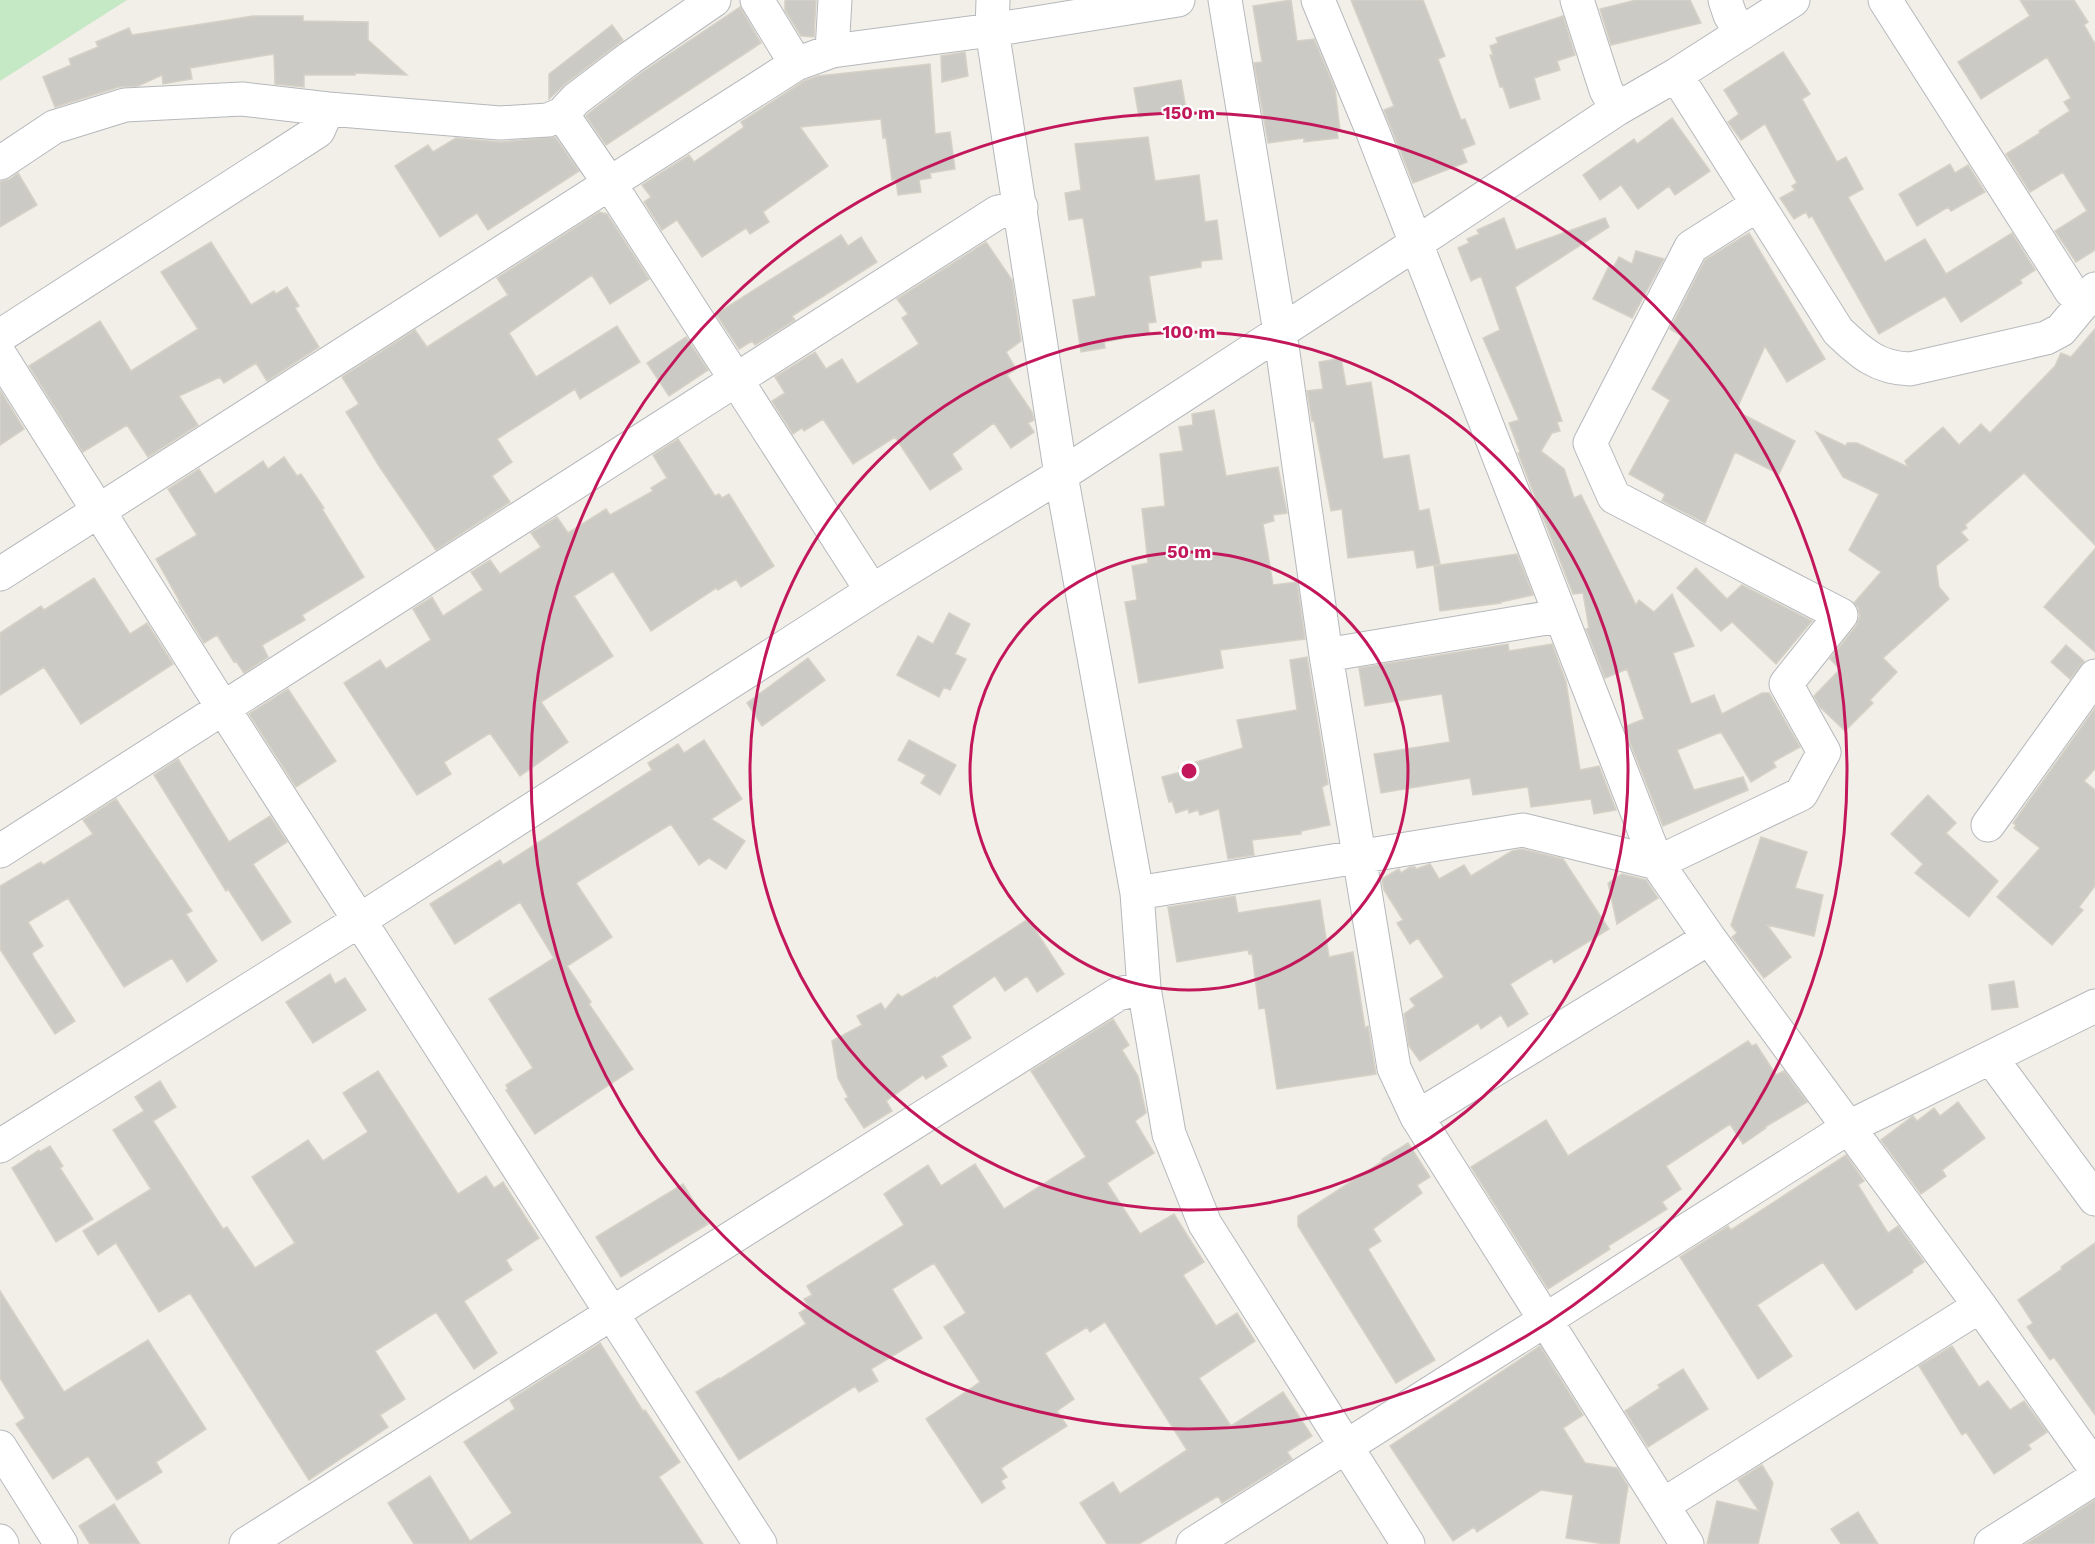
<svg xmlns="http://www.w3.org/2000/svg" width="2095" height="1544" font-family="'Work Sans',sans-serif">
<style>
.green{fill:#c5e8c5}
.building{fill:#cccac5;stroke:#d6d1c6;stroke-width:1.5}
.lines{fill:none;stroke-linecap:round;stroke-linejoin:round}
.minor-casing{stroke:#b5b8bc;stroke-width:35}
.minor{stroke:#fff;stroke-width:33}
.ring{fill:none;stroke:#c2185b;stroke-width:3}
.centre{fill:#c2185b;stroke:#fff;stroke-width:3}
.ring-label{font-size:18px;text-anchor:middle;font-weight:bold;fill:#c2185b;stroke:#fff;stroke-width:4.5;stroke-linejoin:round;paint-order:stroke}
</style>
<rect width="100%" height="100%" fill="#f1efe8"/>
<path class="green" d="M 0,0 L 127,0 L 0,81 Z"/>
<path class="building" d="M 785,0 L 816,0 L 814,37 L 801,36 L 785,10 Z
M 1291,0 L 1297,41 L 1314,39 L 1335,89 L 1340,130 L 1337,130 L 1338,138 L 1304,142 L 1304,138 L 1268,143 L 1254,63 L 1262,62 L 1253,6 Z
M 1351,0 L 1423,0 L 1445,56 L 1438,59 L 1461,120 L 1465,119 L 1475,144 L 1462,149 L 1467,162 L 1413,183 L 1384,110 L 1394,106 Z
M 1636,0 L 1690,0 L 1701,23 L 1611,45 L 1600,9 Z
M 2020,0 L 2074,0 L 2088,22 L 2084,25 L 2095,44 L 2095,250 L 2076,262 L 2055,231 L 2087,211 L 2063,172 L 2030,192 L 2006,154 L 2040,133 L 2039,131 L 2070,111 L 2064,102 L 2071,98 L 2047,57 L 1981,99 L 1958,62 L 2030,16 Z
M 740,7 L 761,43 L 606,145 L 586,116 L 589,113 L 641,73 Z
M 253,16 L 303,16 L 303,21 L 368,22 L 368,40 L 407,75 L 355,73 L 355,75 L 304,75 L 304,87 L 275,84 L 274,54 L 190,68 L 192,79 L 163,84 L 162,75 L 138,86 L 119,87 L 55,107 L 43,77 L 71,65 L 69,59 L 98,47 L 96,42 L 129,28 L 132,35 Z
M 1563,16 L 1575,55 L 1557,61 L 1560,70 L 1534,78 L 1540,99 L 1510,108 L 1503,87 L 1500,87 L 1490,55 L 1493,55 L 1490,46 L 1498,43 L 1496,38 Z
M 612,25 L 623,40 L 565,84 L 549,99 L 549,74 Z
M 965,52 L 968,76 L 942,82 L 941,56 Z
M 1783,52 L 1810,94 L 1802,99 L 1837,162 L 1846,157 L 1863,189 L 1848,197 L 1885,262 L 1925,239 L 1946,274 L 2012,233 L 2035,270 L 2020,280 L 2022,283 L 1961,322 L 1945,296 L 1879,334 L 1812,216 L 1809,218 L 1806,212 L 1794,219 L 1780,198 L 1795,190 L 1792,186 L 1797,183 L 1765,124 L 1741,140 L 1728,122 L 1739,114 L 1724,90 Z
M 930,64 L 935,134 L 950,132 L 955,169 L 930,173 L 931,178 L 919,180 L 921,192 L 898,195 L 896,180 L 892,180 L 886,138 L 883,138 L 881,119 L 800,127 L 828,166 L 763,212 L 769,222 L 750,234 L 746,228 L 702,257 L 677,220 L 662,230 L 644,202 L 651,197 L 642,185 L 689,155 L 694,162 L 744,127 L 741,122 L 804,81 L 818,76 Z
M 1181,80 L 1186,109 L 1139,117 L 1134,88 Z
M 1672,118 L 1710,171 L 1675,195 L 1669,186 L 1638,209 L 1621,185 L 1600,200 L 1583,175 L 1634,139 L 1637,144 Z
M 555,137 L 579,171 L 488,230 L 477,213 L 440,237 L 395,166 L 428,145 L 433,152 L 456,138 L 501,142 Z
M 1148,137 L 1155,181 L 1199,175 L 1205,222 L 1217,220 L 1222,259 L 1201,261 L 1201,267 L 1149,276 L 1156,322 L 1148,323 L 1149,334 L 1104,342 L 1105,348 L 1081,352 L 1073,300 L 1096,296 L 1083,218 L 1069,220 L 1065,193 L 1081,190 L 1075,144 Z
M 1950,164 L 1955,173 L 1968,165 L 1985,192 L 1951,211 L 1948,207 L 1917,226 L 1899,194 Z
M 18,173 L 37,205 L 0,227 L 0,182 L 10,179 Z
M 599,212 L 607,214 L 649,279 L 610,304 L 592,275 L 509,333 L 536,377 L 617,326 L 640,362 L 580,399 L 575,389 L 497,439 L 512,462 L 492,476 L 510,502 L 436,550 L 379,466 L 346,412 L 359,404 L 342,377 L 415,330 L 427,347 L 508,295 L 497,278 Z
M 1504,218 L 1516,250 L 1605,218 L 1609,227 L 1515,287 L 1562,421 L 1557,422 L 1560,431 L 1552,433 L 1541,451 L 1564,469 L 1574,498 L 1581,495 L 1636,605 L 1639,600 L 1654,612 L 1672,594 L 1694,646 L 1673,653 L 1691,704 L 1714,695 L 1722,714 L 1762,693 L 1769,693 L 1800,747 L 1773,762 L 1776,767 L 1751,782 L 1721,732 L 1677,750 L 1694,790 L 1743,777 L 1748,790 L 1663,826 L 1624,727 L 1644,719 L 1627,669 L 1605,678 L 1586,629 L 1589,628 L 1583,593 L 1573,594 L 1518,453 L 1520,452 L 1509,423 L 1519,420 L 1483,338 L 1500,330 L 1481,276 L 1471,281 L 1458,248 L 1469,243 L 1467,239 L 1479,234 L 1477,230 Z
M 1749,233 L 1825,359 L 1787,382 L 1765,346 L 1736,411 L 1795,441 L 1779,474 L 1735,452 L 1705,523 L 1662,501 L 1665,494 L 1629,474 L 1670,400 L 1652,389 L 1682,336 L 1670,329 L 1705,260 Z
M 841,235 L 848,246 L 861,237 L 877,262 L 792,316 L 795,320 L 755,345 L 752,341 L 739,349 L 716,314 Z
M 211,242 L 251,305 L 274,291 L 276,294 L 287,287 L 299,306 L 295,308 L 319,347 L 267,381 L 256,363 L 224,383 L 220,377 L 179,396 L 198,425 L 148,457 L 127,425 L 83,452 L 29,366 L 100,321 L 131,371 L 198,329 L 161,272 Z
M 986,242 L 1012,280 L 1021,341 L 1006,352 L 1016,369 L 1007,375 L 1032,412 L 1034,420 L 1028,423 L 1034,432 L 1011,448 L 994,423 L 952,454 L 962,469 L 930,490 L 895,437 L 853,464 L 823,419 L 804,431 L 802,428 L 793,434 L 772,401 L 785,393 L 775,377 L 815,352 L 826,369 L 842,359 L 857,384 L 919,344 L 902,318 L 908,314 L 897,299 Z
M 1636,251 L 1664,259 L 1632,318 L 1593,299 L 1609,266 L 1613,268 L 1619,257 L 1632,264 Z
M 2095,329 L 2095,545 L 2024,473 L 1965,525 L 1967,528 L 1961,532 L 1968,540 L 1936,566 L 1939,587 L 1949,599 L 1883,658 L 1897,672 L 1870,700 L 1873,703 L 1845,731 L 1820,707 L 1814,696 L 1840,669 L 1830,659 L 1856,626 L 1860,616 L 1858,607 L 1854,603 L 1881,572 L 1849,550 L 1879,494 L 1843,477 L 1816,432 L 1846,446 L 1847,443 L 1857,443 L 1908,467 L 1905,461 L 1943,427 L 1959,445 L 1981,424 L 1990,433 L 2055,366 L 2061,353 L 2071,357 Z
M 686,337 L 708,370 L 669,396 L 647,363 Z
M 1341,358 L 1346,386 L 1371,382 L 1383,459 L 1409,455 L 1419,511 L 1429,509 L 1440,564 L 1417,568 L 1414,550 L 1348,558 L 1342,509 L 1331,511 L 1314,421 L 1312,421 L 1307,391 L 1323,389 L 1319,362 Z
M 0,390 L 24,429 L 0,445 Z
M 1214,410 L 1226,476 L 1278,467 L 1287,513 L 1273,515 L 1274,521 L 1263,524 L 1273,585 L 1297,582 L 1305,639 L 1220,650 L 1223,668 L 1139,683 L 1125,602 L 1137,600 L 1132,566 L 1148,563 L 1142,509 L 1165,506 L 1160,454 L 1183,451 L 1179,427 L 1193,425 L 1192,414 Z
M 678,439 L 715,496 L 719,494 L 722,498 L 729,494 L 774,566 L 741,587 L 736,579 L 718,590 L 716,588 L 651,631 L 613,571 L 574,596 L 613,656 L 541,702 L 568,742 L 520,776 L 490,733 L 444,762 L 451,774 L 417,795 L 344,683 L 380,660 L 386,669 L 431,640 L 413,609 L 432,597 L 443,616 L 483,590 L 471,572 L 490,560 L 500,574 L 541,547 L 531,533 L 557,517 L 568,533 L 606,509 L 610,515 L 653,491 L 651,488 L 667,478 L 653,455 Z
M 284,457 L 297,476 L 301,474 L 324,508 L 322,509 L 364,577 L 302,615 L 305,620 L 262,645 L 268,657 L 244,673 L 236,661 L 234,662 L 217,635 L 204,643 L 179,602 L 180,602 L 156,559 L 197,535 L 168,489 L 199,469 L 215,494 L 263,461 L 268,469 Z
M 2095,549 L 2095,652 L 2044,607 Z
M 1517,554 L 1533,595 L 1501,602 L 1501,603 L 1440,611 L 1434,566 Z
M 1696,568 L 1727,599 L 1742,585 L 1812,621 L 1776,664 L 1732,622 L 1721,631 L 1677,588 Z
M 94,578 L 130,634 L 147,623 L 173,664 L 81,724 L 44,667 L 0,695 L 0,633 L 41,606 L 44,610 Z
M 949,613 L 970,624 L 955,654 L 966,659 L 950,690 L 944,687 L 939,697 L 897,675 L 918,636 L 933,644 Z
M 1508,644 L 1509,651 L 1552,644 L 1566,682 L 1580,770 L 1599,766 L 1616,810 L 1594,814 L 1591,799 L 1531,807 L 1528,787 L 1473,795 L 1470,778 L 1381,793 L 1374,754 L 1450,742 L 1442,694 L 1365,706 L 1359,668 Z
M 2066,645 L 2084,661 L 2070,679 L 2051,662 Z
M 1307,657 L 1328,784 L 1322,787 L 1330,825 L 1301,831 L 1301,834 L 1252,840 L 1254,855 L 1228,859 L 1219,809 L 1200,815 L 1198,810 L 1189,813 L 1188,809 L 1176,813 L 1172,801 L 1169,802 L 1162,777 L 1181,772 L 1179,767 L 1243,748 L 1237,720 L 1297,710 L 1290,660 Z
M 808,658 L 825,680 L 762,726 L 747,703 Z
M 288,689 L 336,761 L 296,787 L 249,714 Z
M 2095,708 L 2095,769 L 2084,781 L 2095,790 L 2095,886 L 2079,907 L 2083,910 L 2052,945 L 1997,897 L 2040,848 L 2014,828 L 2016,825 L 2013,823 Z
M 704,740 L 742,799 L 711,819 L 745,841 L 726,869 L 709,858 L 699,865 L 671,824 L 576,883 L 612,937 L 567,966 L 591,1002 L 589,1004 L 633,1069 L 535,1134 L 506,1090 L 508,1089 L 506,1085 L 533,1068 L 489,999 L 554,958 L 520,902 L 455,944 L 430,904 L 500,860 L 503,865 L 652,770 L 648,763 L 678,744 L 684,753 Z
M 909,740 L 956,765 L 940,795 L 921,783 L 926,775 L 898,760 Z
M 178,759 L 229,842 L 270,816 L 287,842 L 253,864 L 291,922 L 262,941 L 228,889 L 226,891 L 154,775 Z
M 1928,795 L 1956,823 L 1946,833 L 1998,881 L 1969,917 L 1915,873 L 1923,864 L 1891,834 Z
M 116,799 L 192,911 L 186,914 L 217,961 L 187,982 L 172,958 L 124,987 L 68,898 L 28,922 L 43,946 L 32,953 L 34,958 L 75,1021 L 55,1034 L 0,949 L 0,886 L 41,862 L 43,865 L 93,834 L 83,820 Z
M 1761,837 L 1807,852 L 1795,888 L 1823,895 L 1814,936 L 1767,925 L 1791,957 L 1764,978 L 1732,937 L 1737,933 L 1731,925 Z
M 1522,849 L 1563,859 L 1609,929 L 1554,963 L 1552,958 L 1510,984 L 1528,1014 L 1508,1027 L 1501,1015 L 1481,1029 L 1478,1023 L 1420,1061 L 1409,1046 L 1404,1014 L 1415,1006 L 1410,999 L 1444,977 L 1418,938 L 1410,944 L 1397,923 L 1403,920 L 1384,890 L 1382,879 L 1397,870 L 1399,869 L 1401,873 L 1410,867 L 1415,867 L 1416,869 L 1430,864 L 1439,879 L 1464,865 L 1471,876 L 1512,851 Z
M 1622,874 L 1646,880 L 1658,898 L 1617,924 L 1608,883 Z
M 1235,896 L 1238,913 L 1320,900 L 1329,957 L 1353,952 L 1365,1028 L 1368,1026 L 1376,1074 L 1277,1089 L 1265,1008 L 1259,1009 L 1252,953 L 1249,954 L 1248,950 L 1177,962 L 1168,907 Z
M 1028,919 L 1064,974 L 1037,992 L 1027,976 L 1005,991 L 995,976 L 952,1006 L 971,1038 L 941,1056 L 947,1066 L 926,1079 L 923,1075 L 886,1101 L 892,1111 L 864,1128 L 845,1099 L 848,1097 L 838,1078 L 832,1041 L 862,1025 L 857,1016 L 881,1003 L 885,1010 L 898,994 L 902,997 L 935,977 L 936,979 Z
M 330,974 L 335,984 L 345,978 L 366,1010 L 313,1043 L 286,1002 Z
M 2014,981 L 2018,1007 L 1992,1010 L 1989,985 Z
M 1113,1019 L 1129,1045 L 1122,1050 L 1138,1076 L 1146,1113 L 1135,1121 L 1154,1153 L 1107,1183 L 1140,1234 L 1174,1214 L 1204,1262 L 1183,1275 L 1216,1326 L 1237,1313 L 1255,1341 L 1199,1378 L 1231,1426 L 1283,1392 L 1312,1436 L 1287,1452 L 1292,1459 L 1222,1503 L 1218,1496 L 1139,1544 L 1107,1544 L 1080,1503 L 1113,1482 L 1120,1494 L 1187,1450 L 1105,1322 L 1090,1332 L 1087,1327 L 1045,1353 L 1074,1399 L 1057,1411 L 1067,1426 L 1001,1468 L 1007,1477 L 1001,1481 L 1005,1488 L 982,1503 L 926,1419 L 980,1382 L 944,1327 L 966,1313 L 934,1263 L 892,1289 L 922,1338 L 871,1369 L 878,1381 L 859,1392 L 855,1386 L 739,1460 L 696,1392 L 719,1378 L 720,1379 L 806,1324 L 799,1313 L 809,1307 L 804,1299 L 812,1295 L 807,1286 L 904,1225 L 884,1194 L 928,1165 L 941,1186 L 975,1164 L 1004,1209 L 1086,1157 L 1031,1071 Z
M 1748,1041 L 1752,1046 L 1756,1044 L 1776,1075 L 1784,1071 L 1807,1102 L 1765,1127 L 1766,1128 L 1743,1144 L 1730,1124 L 1666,1166 L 1681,1189 L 1662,1202 L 1667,1209 L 1608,1246 L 1610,1249 L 1548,1289 L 1471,1167 L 1546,1120 L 1568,1156 Z
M 378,1071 L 458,1194 L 486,1176 L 494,1188 L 503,1182 L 539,1238 L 506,1260 L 512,1270 L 464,1301 L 497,1353 L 474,1369 L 436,1312 L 375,1351 L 405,1399 L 380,1415 L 388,1427 L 309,1480 L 190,1293 L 159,1312 L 116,1243 L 98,1255 L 83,1231 L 151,1189 L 113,1130 L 144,1111 L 135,1097 L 160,1081 L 176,1107 L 153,1121 L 223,1229 L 227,1227 L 255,1268 L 295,1243 L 252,1177 L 308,1140 L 323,1161 L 368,1132 L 343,1093 Z
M 1958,1102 L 1985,1138 L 1942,1170 L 1946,1176 L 1921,1194 L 1881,1140 L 1913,1116 L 1917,1121 L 1934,1108 L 1940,1116 Z
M 1408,1143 L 1430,1177 L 1417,1185 L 1422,1193 L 1373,1229 L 1381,1241 L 1368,1249 L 1435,1360 L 1396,1383 L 1298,1226 L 1298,1216 L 1383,1161 L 1382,1159 Z
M 50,1146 L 63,1166 L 60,1168 L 93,1219 L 56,1242 L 12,1168 L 39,1150 L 40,1152 Z
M 1846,1155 L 1864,1181 L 1858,1185 L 1888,1233 L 1898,1226 L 1924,1262 L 1912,1270 L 1913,1272 L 1856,1310 L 1823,1262 L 1757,1305 L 1792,1356 L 1758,1379 L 1680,1257 L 1728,1226 L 1731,1230 Z
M 683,1184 L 708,1224 L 621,1277 L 596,1237 Z
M 2095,1243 L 2095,1415 L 2054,1357 L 2050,1360 L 2027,1327 L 2033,1323 L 2018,1300 L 2062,1269 L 2061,1267 Z
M 0,1291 L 64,1392 L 148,1340 L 206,1429 L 156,1462 L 162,1472 L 117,1500 L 88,1456 L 53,1479 L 16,1424 L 25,1418 L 0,1378 Z
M 600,1343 L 643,1411 L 645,1410 L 680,1462 L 659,1477 L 703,1544 L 414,1544 L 388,1503 L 430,1476 L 470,1541 L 512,1513 L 464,1442 L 515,1409 L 510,1400 Z
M 1540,1346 L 1583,1415 L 1563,1428 L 1585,1463 L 1617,1468 L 1628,1486 L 1619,1544 L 1604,1544 L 1566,1538 L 1573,1495 L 1541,1490 L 1477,1532 L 1474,1527 L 1453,1541 L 1390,1446 Z
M 1952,1346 L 1979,1387 L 1988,1381 L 2010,1410 L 2024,1401 L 2047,1432 L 2028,1445 L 2031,1449 L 1994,1474 L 1966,1432 L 1962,1435 L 1919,1366 Z
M 1683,1369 L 1708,1409 L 1648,1447 L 1625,1411 L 1660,1388 L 1658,1385 Z
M 1762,1465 L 1773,1483 L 1758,1544 L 1707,1544 L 1717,1501 L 1759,1511 L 1738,1480 Z
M 2095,1500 L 2095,1544 L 2026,1544 Z
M 114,1504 L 140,1544 L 90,1544 L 79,1526 Z
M 1858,1512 L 1878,1544 L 1841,1544 L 1831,1529 Z"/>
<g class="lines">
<g class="minor-casing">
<path id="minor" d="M 757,0 L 796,64
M 993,0 L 992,30 L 1061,475 L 1137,893 L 1144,988 L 1169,1134 L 1205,1224 L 1408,1544
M 1225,0 L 1280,332 L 1326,655 L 1394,1068 L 1417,1117 L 1687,1544
M 1318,0 L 1372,130 L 1657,863 L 1709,938 L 1980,1306 L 2095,1468
M 1577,0 L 1606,90 L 1617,109
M 1725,0 L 1730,15 L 1742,33
M 1885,0 L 2071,291 L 2084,303
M 832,51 L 835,0
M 1676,75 L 1838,331 C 1861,353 1877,368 1910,369 L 2046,338 L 2061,330 L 2095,289
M 562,114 L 610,184 L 872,591
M 0,163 L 54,127 L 125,105 L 242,99 L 328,109 L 500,123 L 548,120 L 562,114 L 576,99 L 630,58 L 714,0
M 0,336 L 318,131 L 328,109
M 0,355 L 223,708 L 760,1544
M 0,574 L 796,64 L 832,51 L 992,30 L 1178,0
M 1326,655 L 1559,616
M 1988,825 L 2095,676
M 0,851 L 998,212 L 1021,207
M 1137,893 L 1523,830 L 1657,863 L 1801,794 L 1824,752 L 1786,684 L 1841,615 L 1614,497 L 1590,443 L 1691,247 L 1757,205
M 1991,1058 L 2095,1199
M 1417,1117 L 1709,938
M 0,1146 L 360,920 L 872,591 L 1061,475 L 1415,244 L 1617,109 L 1676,75 L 1793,0
M 0,1447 L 61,1544
M 1663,1505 L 1980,1306
M 0,1541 L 2,1544
M 246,1544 L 1118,994 L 1144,988
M 1193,1544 L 1849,1127 L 2095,1006
M 1991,1544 L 2095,1478"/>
</g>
<use href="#minor" class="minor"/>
</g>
<g class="ring">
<circle cx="1189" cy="771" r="219"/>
<circle cx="1189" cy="771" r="439"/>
<circle cx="1189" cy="771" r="658"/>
</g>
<circle cx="1189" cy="771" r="9" class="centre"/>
<g class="ring-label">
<text x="1189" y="119">150 m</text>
<text x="1189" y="338">100 m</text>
<text x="1189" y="558">50 m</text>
</g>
</svg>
